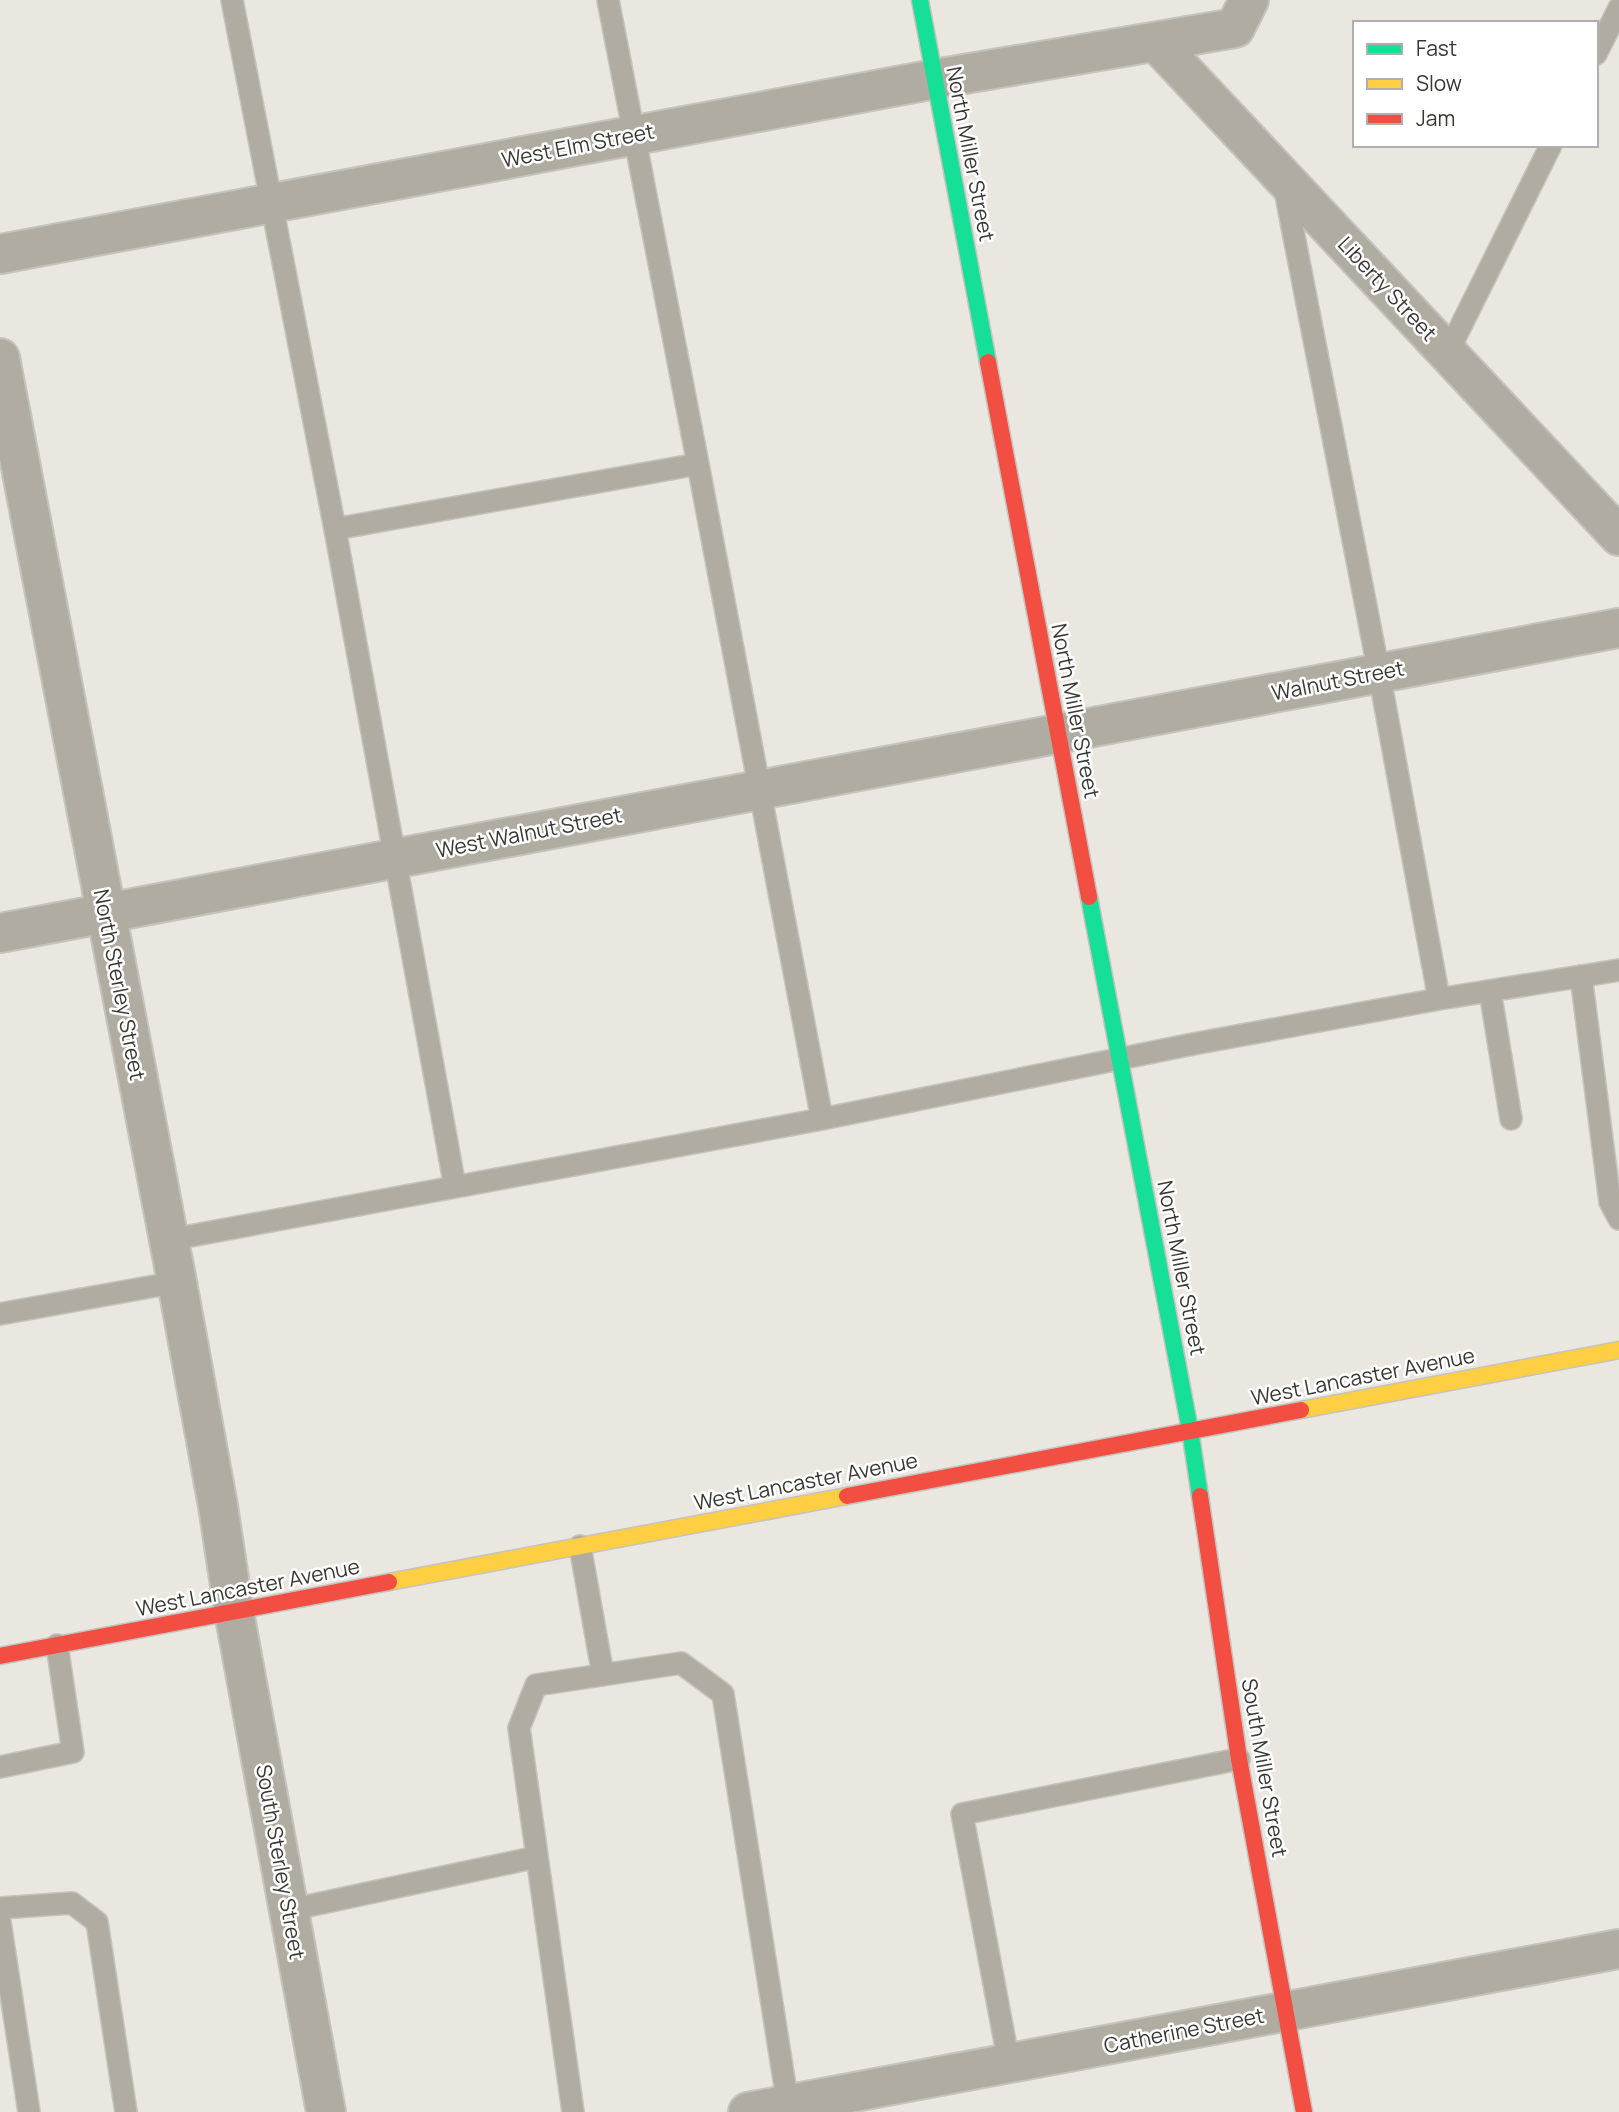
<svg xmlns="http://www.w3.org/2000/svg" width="1619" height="2112" font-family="Manrope,sans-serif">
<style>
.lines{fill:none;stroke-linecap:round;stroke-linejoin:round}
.lane-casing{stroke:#c5c3be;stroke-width:24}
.street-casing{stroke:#c5c3be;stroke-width:42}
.fast-casing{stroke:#c5c3be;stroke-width:19}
.slow-casing{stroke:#c5c3be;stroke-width:19}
.jam-casing{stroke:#c5c3be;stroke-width:19}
.lane{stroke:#b0aca1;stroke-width:21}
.street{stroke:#b0aca1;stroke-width:38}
.fast{stroke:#16e098;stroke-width:16}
.slow{stroke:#ffcf43;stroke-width:16}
.jam{stroke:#f24e42;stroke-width:16}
.labels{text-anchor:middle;stroke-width:5;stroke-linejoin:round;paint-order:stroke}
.street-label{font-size:21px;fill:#393833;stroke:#fff}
</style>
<rect width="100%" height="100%" fill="#e9e7e0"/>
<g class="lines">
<g class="lane-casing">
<path id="lane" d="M 232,0 L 335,529 L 455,1187
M 608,0 L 698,464 L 822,1119
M 1596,54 L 1619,8
M 1284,185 L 1379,673 L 1439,999
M 1447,354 L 1551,145
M 335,529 L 698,464
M 1581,976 L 1610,1202 L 1619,1219
M 1490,991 L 1511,1119
M 168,1240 L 822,1119 L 1193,1044 L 1439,999 L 1619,970
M 0,1314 L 177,1282
M 580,1546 L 603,1675
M 0,1767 L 73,1752 L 57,1645
M 0,1908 L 72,1903 L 97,1922 L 126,2112
M 289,1910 L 537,1857
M 0,1922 L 29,2112
M 1009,2063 L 962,1814 L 1239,1759
M 573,2112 L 519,1728 L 536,1685 L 681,1663 L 723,1694 L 788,2105"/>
</g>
<g class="street-casing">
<path id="street" d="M 1156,42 L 1619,536
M 0,254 L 935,79 L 1235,28 L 1249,0
M 0,358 L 177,1282 L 218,1506 L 234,1612 L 326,2112
M 0,933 L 1619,628
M 748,2112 L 1619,1949"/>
</g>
<g class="fast-casing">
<path id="fast" d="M 920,0 L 988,362
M 1089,897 L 1190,1430 L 1200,1496"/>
</g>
<g class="slow-casing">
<path id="slow" d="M 1301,1410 L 1619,1350
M 389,1582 L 847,1496"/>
</g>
<g class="jam-casing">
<path id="jam" d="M 988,362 L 1089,897
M 847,1496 L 1301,1410
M 1200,1496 L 1239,1759 L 1304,2112
M 0,1656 L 389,1582"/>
</g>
<use href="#lane" class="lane"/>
<use href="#street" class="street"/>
<use href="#fast" class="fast"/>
<use href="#slow" class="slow"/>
<use href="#jam" class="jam"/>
</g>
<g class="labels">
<g class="street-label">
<text transform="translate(578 146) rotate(-11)" y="7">West Elm Street</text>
<text transform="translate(970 154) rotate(79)" y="7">North Miller Street</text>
<text transform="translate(1387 289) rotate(47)" y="7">Liberty Street</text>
<text transform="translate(1338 681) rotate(-11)" y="7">Walnut Street</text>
<text transform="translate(1075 711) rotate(79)" y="7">North Miller Street</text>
<text transform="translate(529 833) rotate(-11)" y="7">West Walnut Street</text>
<text transform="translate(119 985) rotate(79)" y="7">North Sterley Street</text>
<text transform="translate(1181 1268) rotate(79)" y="7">North Miller Street</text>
<text transform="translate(1363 1377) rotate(-11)" y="7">West Lancaster Avenue</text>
<text transform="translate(806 1482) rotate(-11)" y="7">West Lancaster Avenue</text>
<text transform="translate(248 1588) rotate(-11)" y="7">West Lancaster Avenue</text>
<text transform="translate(1264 1768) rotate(80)" y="7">South Miller Street</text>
<text transform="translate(280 1862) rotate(80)" y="7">South Sterley Street</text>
<text transform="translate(1184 2031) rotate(-11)" y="7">Catherine Street</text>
</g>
</g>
<rect x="1353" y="21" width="245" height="126" fill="#ffffff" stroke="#b0afad" stroke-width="2"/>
<rect x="1367" y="44" width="35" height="10" fill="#16e098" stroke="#b0afad" stroke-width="2"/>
<text x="1416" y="56" font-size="21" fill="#393833">Fast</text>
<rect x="1367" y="79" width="35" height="10" fill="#ffcf43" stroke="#b0afad" stroke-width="2"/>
<text x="1416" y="91" font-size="21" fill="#393833">Slow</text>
<rect x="1367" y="114" width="35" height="10" fill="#f24e42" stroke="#b0afad" stroke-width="2"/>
<text x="1416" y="126" font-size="21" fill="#393833">Jam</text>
</svg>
